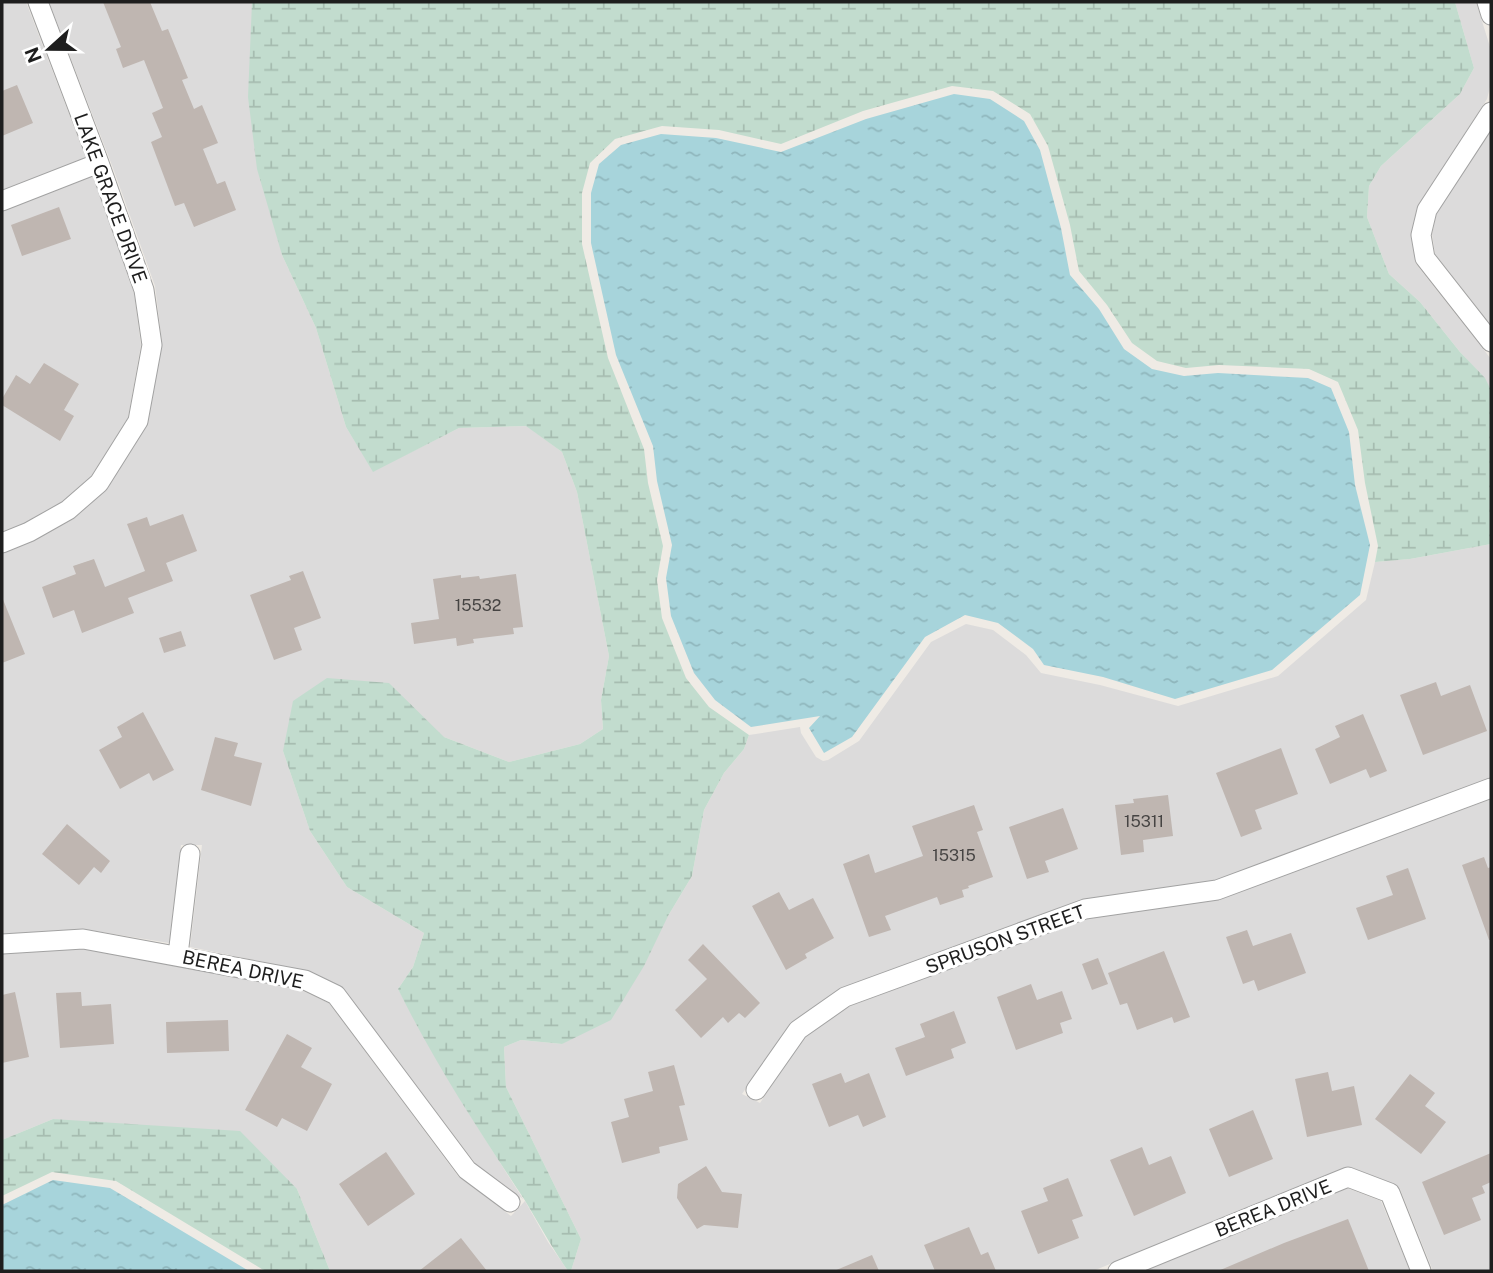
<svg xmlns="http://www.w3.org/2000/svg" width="1493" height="1273" font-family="'Public Sans',sans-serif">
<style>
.residential{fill:#dcdbdb}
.wetland{fill:url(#wetland-marsh)}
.water{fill:url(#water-ripples)}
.building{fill:#bfb6b1}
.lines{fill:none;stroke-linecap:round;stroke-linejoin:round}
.minor-casing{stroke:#a2a2a2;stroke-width:21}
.minor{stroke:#fff;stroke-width:19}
.labels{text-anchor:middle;stroke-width:6;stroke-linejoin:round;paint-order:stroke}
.number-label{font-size:16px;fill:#464443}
.street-label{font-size:19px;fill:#1e1e1e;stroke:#fff}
</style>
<defs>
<pattern id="wetland-marsh" width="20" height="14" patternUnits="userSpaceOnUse" patternTransform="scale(1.75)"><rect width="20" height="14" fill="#c2dcce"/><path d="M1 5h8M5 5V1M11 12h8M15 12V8" fill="none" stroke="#a6bcb0"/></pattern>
<pattern id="water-ripples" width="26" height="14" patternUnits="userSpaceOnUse" patternTransform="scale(1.75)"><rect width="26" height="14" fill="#a7d4db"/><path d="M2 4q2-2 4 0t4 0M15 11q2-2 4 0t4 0" fill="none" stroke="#8fb6bc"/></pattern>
</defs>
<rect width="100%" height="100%" fill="#efebe5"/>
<path class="residential" d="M 2,2 L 26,2 L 86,158 L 2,190 Z
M 49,2 L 252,2 L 252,19 L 282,255 L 316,328 L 346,427 L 373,471 L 459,428 L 527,426 L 562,452 L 577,492 L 609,656 L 601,700 L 603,729 L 580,744 L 509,762 L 444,737 L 283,751 L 310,831 L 347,887 L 424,933 L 413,967 L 398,989 L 463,1104 L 523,1199 L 475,1163 L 342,987 L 308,971 L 190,947 L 202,845 L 181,845 L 169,943 L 83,929 L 2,934 L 2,553 L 33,541 L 73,519 L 108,487 L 148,422 L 162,343 L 155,286 L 113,168 Z
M 1455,2 L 1476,2 L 1491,50 L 1491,83 L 1487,99 L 1417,208 L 1411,234 L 1416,264 L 1491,359 L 1491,390 L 1484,378 L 1460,352 L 1420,302 L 1389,274 L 1367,217 L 1369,186 L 1381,166 L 1460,94 L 1474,68 Z
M 1491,130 L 1491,325 L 1435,254 L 1432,234 L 1437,212 Z
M 93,176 L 134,293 L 141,345 L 128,418 L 90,478 L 62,503 L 25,524 L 2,533 L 2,211 Z
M 1491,544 L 1491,778 L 1215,881 L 1082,900 L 842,988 L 789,1025 L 742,1094 L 760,1103 L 805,1036 L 850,1006 L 1087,918 L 1221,899 L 1491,799 L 1491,1271 L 1433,1271 L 1400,1189 L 1394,1184 L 1353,1168 L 1344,1168 L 1093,1271 L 571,1271 L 581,1239 L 506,1087 L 504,1047 L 521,1040 L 562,1044 L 668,916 L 692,876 L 704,810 L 724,773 L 744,749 L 749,735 L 800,727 L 801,733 L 816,757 L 823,761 L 828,760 L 859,741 L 931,642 L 966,624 L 993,630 L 1026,655 L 1041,673 L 1100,685 L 1178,706 L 1278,676 L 1366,600 L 1375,562 L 1410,559 Z
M 82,948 L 301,990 L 329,1003 L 458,1176 L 511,1216 L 525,1201 L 548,1242 L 568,1271 L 330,1271 L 297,1189 L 53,1119 L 2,1140 L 2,953 Z
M 1347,1188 L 1381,1201 L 1410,1271 L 1143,1271 Z"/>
<path class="wetland" d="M 252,2 L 1455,2 L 1474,68 L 1460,94 L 1381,166 L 1369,186 L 1367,217 L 1389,274 L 1420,302 L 1460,352 L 1485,378 L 1491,390 L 1491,544 L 1410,559 L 1375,562 L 1378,546 L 1365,483 L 1358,430 L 1338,382 L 1309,369 L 1219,365 L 1186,368 L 1157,361 L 1132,343 L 1107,305 L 1079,271 L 1070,225 L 1048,146 L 1030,114 L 993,91 L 952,86 L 863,111 L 781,144 L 719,130 L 662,126 L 615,139 L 590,163 L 582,193 L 582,244 L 608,358 L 644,449 L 648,483 L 663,546 L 657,580 L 662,618 L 686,678 L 709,707 L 749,735 L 744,749 L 724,773 L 704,810 L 692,876 L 668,916 L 644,966 L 611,1020 L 562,1044 L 521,1040 L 504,1047 L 506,1087 L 581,1239 L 571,1271 L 568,1271 C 552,1248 538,1222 524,1199 C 479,1131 434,1062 398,989 L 413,967 L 424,933 L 347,887 L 310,831 L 283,751 L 293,701 L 327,678 L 389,683 L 444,737 L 509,762 L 580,744 L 603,729 L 601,700 L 609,656 L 577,492 L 562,452 L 526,426 L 459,428 L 373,472 L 346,427 L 316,328 L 282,255 L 257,169 L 248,97 Z
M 53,1119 L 240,1131 L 297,1189 L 330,1271 L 265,1271 L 116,1181 L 52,1172 L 2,1196 L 2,1140 Z"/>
<path class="water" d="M 954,94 L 990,99 L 1024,121 L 1040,150 L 1061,228 L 1070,275 L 1099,309 L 1124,349 L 1152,369 L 1184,376 L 1218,373 L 1308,378 L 1331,388 L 1349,432 L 1355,485 L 1370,545 L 1360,595 L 1272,670 L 1175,699 L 1103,677 L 1044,665 L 1033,649 L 998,623 L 965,615 L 925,637 L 852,737 L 824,753 L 809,728 L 820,716 L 751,727 L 715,700 L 694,673 L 671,616 L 666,578 L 672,545 L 657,481 L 653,446 L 616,355 L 591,243 L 591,193 L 599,164 L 621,145 L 661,134 L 716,138 L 781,152 L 866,119 Z
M 53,1180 L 110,1188 L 249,1271 L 2,1271 L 2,1205 Z"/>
<path class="building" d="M 103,2 L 150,2 L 162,31 L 168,29 L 188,78 L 182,80 L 194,109 L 202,105 L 218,143 L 203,149 L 217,184 L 225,181 L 236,210 L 194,227 L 184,203 L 175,206 L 151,142 L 162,137 L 152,113 L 163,108 L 144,60 L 123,68 L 116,49 L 121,47 Z
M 17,85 L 33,123 L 2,136 L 2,91 Z
M 59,207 L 71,239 L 22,256 L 11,225 Z
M 44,363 L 79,384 L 64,410 L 74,416 L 60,441 L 2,405 L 2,399 L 16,375 L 30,384 Z
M 183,514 L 197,551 L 166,563 L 173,581 L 128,598 L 134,613 L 82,633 L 74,610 L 53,618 L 42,587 L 76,574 L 73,566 L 94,559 L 105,587 L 145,571 L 127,524 L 147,517 L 150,526 Z
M 303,571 L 321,618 L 294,628 L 302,650 L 274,660 L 250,595 L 291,580 L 289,576 Z
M 516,574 L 523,627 L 513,628 L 514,634 L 473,639 L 474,643 L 457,646 L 456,638 L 414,644 L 411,623 L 439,619 L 433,579 L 461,575 L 461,578 L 479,576 L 480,579 Z
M 2,597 L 25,654 L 2,663 Z
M 181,631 L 186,646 L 164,653 L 159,638 Z
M 1436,682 L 1441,696 L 1470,685 L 1487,731 L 1423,755 L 1400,695 Z
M 143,712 L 174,770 L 153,781 L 149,773 L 120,789 L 99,750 L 122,737 L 117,727 Z
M 1363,714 L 1387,771 L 1370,778 L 1366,769 L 1330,784 L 1315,749 L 1340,737 L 1335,726 Z
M 215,737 L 238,743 L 234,756 L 262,763 L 251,806 L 201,790 Z
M 1281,748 L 1298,794 L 1255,810 L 1262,829 L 1241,837 L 1216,773 Z
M 1168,795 L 1173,836 L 1143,840 L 1144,852 L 1121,855 L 1115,805 L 1134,803 L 1133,799 Z
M 974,805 L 983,830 L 977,832 L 993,877 L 968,886 L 969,888 L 962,890 L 964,897 L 940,905 L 937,897 L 885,916 L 891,930 L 869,937 L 843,864 L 869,854 L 875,873 L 923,856 L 912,826 Z
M 1063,808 L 1078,849 L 1045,861 L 1049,872 L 1027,879 L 1009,827 Z
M 67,824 L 110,861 L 101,873 L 94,867 L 79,885 L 42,854 Z
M 1484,857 L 1488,868 L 1491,867 L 1491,940 L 1489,940 L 1462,865 Z
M 1408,868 L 1426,919 L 1368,940 L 1356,908 L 1393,895 L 1386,876 Z
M 779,892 L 789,910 L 813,898 L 834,938 L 805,954 L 807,958 L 786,970 L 752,906 Z
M 1247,930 L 1253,946 L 1291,933 L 1306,973 L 1258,991 L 1254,980 L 1243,984 L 1226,937 Z
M 703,944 L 760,1003 L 745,1018 L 739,1013 L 728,1023 L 723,1017 L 701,1038 L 675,1010 L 707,979 L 688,960 Z
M 1164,951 L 1190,1017 L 1174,1023 L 1172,1017 L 1137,1030 L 1127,1003 L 1120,1005 L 1108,973 Z
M 1098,958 L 1108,984 L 1092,990 L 1082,964 Z
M 1031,984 L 1037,1000 L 1062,991 L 1072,1019 L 1060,1023 L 1063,1033 L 1016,1050 L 997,997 Z
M 15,992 L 29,1057 L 2,1063 L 2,995 Z
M 81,992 L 82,1006 L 111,1004 L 114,1044 L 60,1048 L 56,993 Z
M 954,1011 L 966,1043 L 951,1049 L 954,1058 L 906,1076 L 895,1048 L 925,1037 L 920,1024 Z
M 228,1020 L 229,1051 L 167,1053 L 166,1022 Z
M 287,1034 L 312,1048 L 301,1067 L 332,1084 L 307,1131 L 282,1118 L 277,1127 L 245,1110 Z
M 674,1065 L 685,1105 L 679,1106 L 688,1140 L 659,1147 L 660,1153 L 622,1163 L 611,1122 L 629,1117 L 624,1099 L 653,1091 L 648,1072 Z
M 1328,1072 L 1332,1091 L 1354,1086 L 1362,1125 L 1307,1137 L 1295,1079 Z
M 841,1073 L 845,1083 L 869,1073 L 886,1117 L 863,1127 L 858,1115 L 829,1127 L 812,1084 Z
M 1410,1074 L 1435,1093 L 1425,1106 L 1446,1122 L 1421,1154 L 1375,1119 Z
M 1253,1110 L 1273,1159 L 1229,1177 L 1209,1129 Z
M 1142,1147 L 1149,1165 L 1171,1156 L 1186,1193 L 1134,1216 L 1110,1160 Z
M 386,1152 L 415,1194 L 368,1226 L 339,1184 Z
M 1491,1153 L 1491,1182 L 1482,1186 L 1485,1193 L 1472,1198 L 1481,1220 L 1444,1235 L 1422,1182 Z
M 706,1166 L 722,1192 L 742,1194 L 738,1228 L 704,1225 L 697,1229 L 677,1198 L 678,1184 Z
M 1068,1178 L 1083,1216 L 1072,1220 L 1079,1238 L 1038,1254 L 1021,1211 L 1048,1201 L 1043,1188 Z
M 1348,1219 L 1369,1271 L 1218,1271 L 1284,1243 Z
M 969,1227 L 981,1255 L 988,1252 L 996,1271 L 935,1271 L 924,1245 Z
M 461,1238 L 487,1271 L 419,1271 Z
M 872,1255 L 879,1271 L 834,1271 Z"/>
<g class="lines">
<g class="minor-casing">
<path id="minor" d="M 1487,2 L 1491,15
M 1491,112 L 1427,210 L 1421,235 L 1425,258 L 1491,342
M 2,201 L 99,163
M 2,543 L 29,532 L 68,510 L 99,483 L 138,421 L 152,345 L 144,290 L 99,163 L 38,2
M 2,944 L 83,939 L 305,980 L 336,995 L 467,1170 L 510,1202
M 178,955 L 190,854
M 756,1090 L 798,1030 L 845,997 L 1085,909 L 1217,890 L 1491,788
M 1118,1271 L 1348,1177 L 1390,1193 L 1421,1271"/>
</g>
<use href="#minor" class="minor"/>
</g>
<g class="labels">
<g class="number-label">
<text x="478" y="611">15532</text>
<text x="1144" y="827">15311</text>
<text x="954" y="861">15315</text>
</g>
<g class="street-label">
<text transform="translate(111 198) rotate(70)" y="7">LAKE GRACE DRIVE</text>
<text transform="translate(1005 939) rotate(-20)" y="7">SPRUSON STREET</text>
<text transform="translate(243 969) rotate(12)" y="7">BEREA DRIVE</text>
<text transform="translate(1273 1208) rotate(-22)" y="7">BEREA DRIVE</text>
</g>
</g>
<rect width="1493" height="1273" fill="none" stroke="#1e1e1e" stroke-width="7"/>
<g transform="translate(49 49) rotate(249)" stroke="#ffffff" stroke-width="5" paint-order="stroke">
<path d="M0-5L12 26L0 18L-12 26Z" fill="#1e1e1e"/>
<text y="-10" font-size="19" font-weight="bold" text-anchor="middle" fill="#1e1e1e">N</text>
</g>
</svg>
